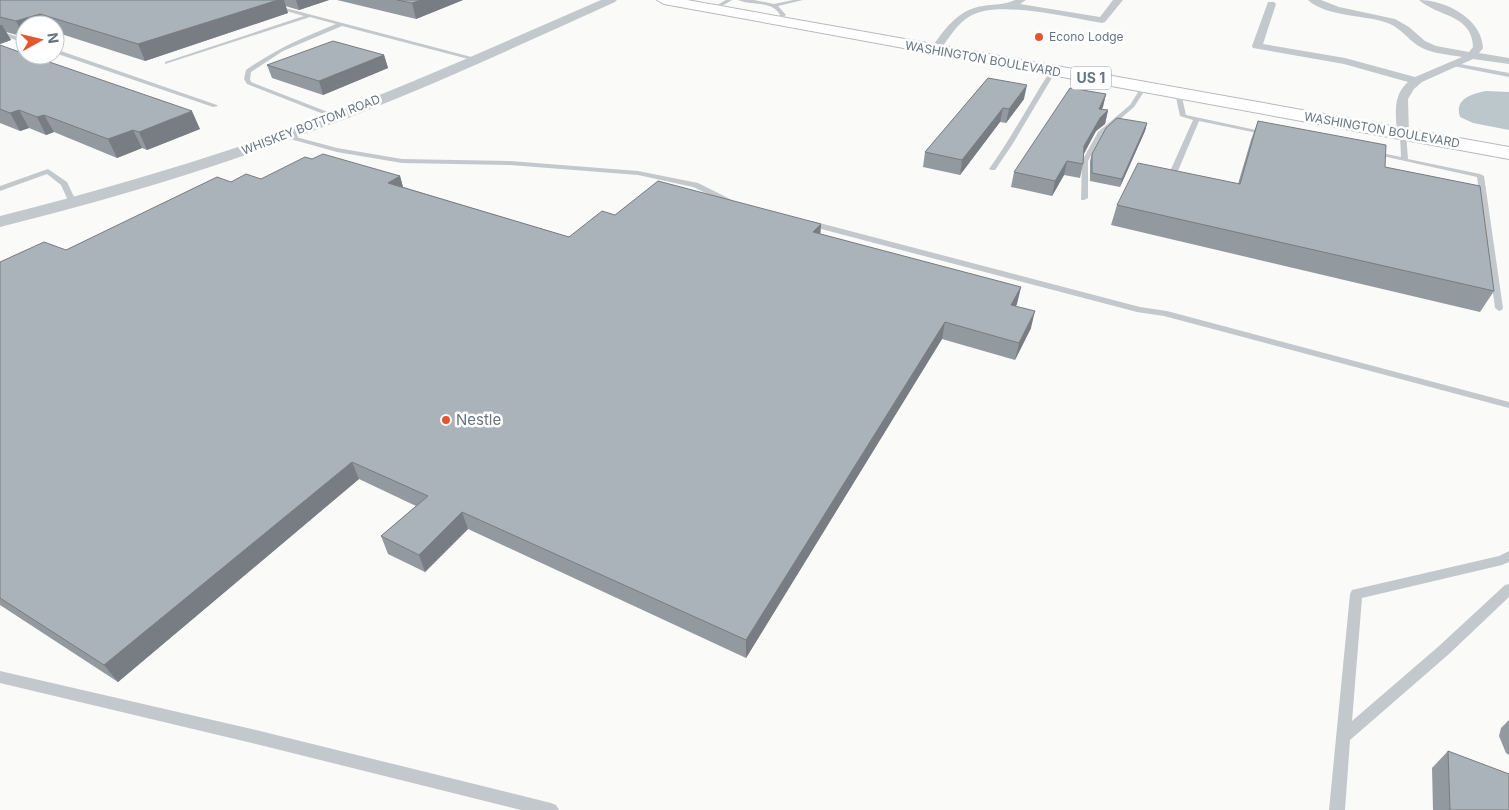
<svg xmlns="http://www.w3.org/2000/svg" width="1509" height="810" font-family="Inter,sans-serif">
<style>
.water{fill:#bbc7cb}
.lines{fill:none;stroke-linecap:round;stroke-linejoin:round}
.primary-casing{stroke:#b5babe;stroke-width:2}
.service{fill:#c3c8cc;fill-rule:evenodd}
.minor{fill:#c3c8cc;fill-rule:evenodd}
.tertiary{fill:#c3c8cc;fill-rule:evenodd}
.primary{fill:#fff;fill-rule:evenodd}
.wall{fill:#929a9f}
.shaded-wall{fill:#777d82}
.building{fill:#aab3b9;stroke:#777d82}
.poi-dot{fill:#e4572e;stroke:#fff;stroke-width:2}
.labels{text-anchor:middle;stroke-width:5;stroke-linejoin:round;paint-order:stroke}
.far-poi-label{font-size:12px;fill:#657683;stroke:#fff;text-anchor:start}
.far-street-label{font-size:12px;fill:#657683;stroke:#fff}
.shield{fill:#fff;stroke:#939fa8;stroke-width:1}
.shield-label{font-size:14px;font-weight:bold;fill:#657683}
.poi-label{font-size:15px;fill:#657683;stroke:#fff;text-anchor:start}
</style>
<rect width="100%" height="100%" fill="#fafaf8"/>
<path class="water" d="M 1486,91 L 1509,92 L 1509,130 L 1473,123 L 1460,117 C 1454,99 1471,94 1486,91 Z"/>
<g class="lines">
<g class="primary-casing">
<path id="primary" d="M 657,0 L 687,0 L 1509,147 L 1509,159 L 664,4 Z"/>
</g>
<path class="service" d="M 247,0 L 255,0 L 479,59 L 476,61 L 342,26 L 283,51 L 251,72 L 250,79 L 251,82 L 338,116 L 339,117 L 336,119 L 247,84 L 244,79 L 246,70 C 274,50 304,37 336,24 L 310,17 L 165,64 L 165,62 L 304,16 Z
M 726,0 L 732,0 L 715,10 L 710,9 Z
M 738,0 L 754,0 L 774,4 L 793,0 L 803,0 L 778,6 L 786,15 L 774,23 L 772,20 L 780,15 C 772,0 751,6 738,0 Z
M 0,31 L 25,39 L 25,43 L 0,35 Z
M 55,49 L 217,105 L 218,106 L 213,107 L 55,53 Z
M 1455,63 L 1509,73 L 1509,77 L 1453,66 L 1452,65 Z
M 1053,69 L 1056,71 L 1012,145 L 995,170 L 991,170 L 989,169 C 1012,137 1030,102 1051,70 Z
M 1142,86 L 1147,87 L 1134,107 L 1103,134 L 1088,161 L 1088,198 L 1084,200 L 1081,200 L 1082,161 L 1098,132 L 1130,105 Z
M 1178,91 L 1181,93 L 1186,115 L 1270,133 L 1267,135 L 1199,121 L 1175,178 L 1168,180 L 1167,178 L 1193,120 L 1180,116 L 1175,93 Z
M 1403,132 L 1406,134 L 1408,159 L 1480,174 L 1484,176 L 1503,308 L 1502,310 L 1499,311 L 1495,308 L 1477,177 L 1369,153 L 1372,151 L 1401,157 L 1400,134 Z
M 285,134 L 337,148 L 402,159 L 510,161 L 638,171 L 698,183 L 736,202 L 735,204 L 729,204 L 693,187 L 638,175 L 510,165 L 402,163 L 337,152 L 283,137 L 283,135 Z
M 48,169 L 67,182 L 77,203 L 76,205 L 70,205 L 61,185 L 47,174 L 0,191 L 0,186 Z
M 806,221 L 812,221 L 1140,307 L 1167,311 L 1509,402 L 1509,408 L 1164,316 L 1137,312 L 806,225 Z
M 1509,551 L 1509,562 L 1502,565 L 1362,598 L 1352,721 L 1439,646 L 1505,585 L 1509,584 L 1509,597 L 1449,654 L 1350,740 L 1345,810 L 1329,810 L 1350,594 L 1352,590 L 1499,556 Z
M 0,671 L 260,731 L 551,803 L 556,805 L 559,810 L 521,810 L 260,745 L 0,683 Z"/>
<path class="minor" d="M 1015,0 L 1026,0 L 1020,4 L 1100,17 L 1113,0 L 1123,0 L 1105,22 L 1102,23 C 1070,18 1000,0 972,15 C 957,23 948,39 939,52 L 935,53 L 930,50 C 944,30 958,9 983,6 C 994,4 1005,5 1015,0 Z
M 1308,0 L 1321,0 L 1339,7 L 1395,19 L 1409,27 L 1425,41 L 1436,46 L 1469,52 L 1473,47 C 1472,14 1438,17 1419,0 C 1446,0 1482,19 1483,48 L 1479,53 L 1509,58 L 1509,64 L 1473,59 L 1422,82 L 1414,89 L 1408,99 L 1409,134 L 1407,137 L 1399,137 L 1397,134 C 1396,115 1392,96 1408,82 L 1344,64 L 1253,48 L 1252,46 L 1268,2 L 1274,2 L 1276,4 L 1263,44 L 1345,58 L 1415,77 L 1462,57 C 1447,54 1430,54 1417,45 C 1407,38 1401,29 1390,24 C 1366,14 1328,18 1308,0 Z"/>
<path class="tertiary" d="M 601,0 L 617,0 L 615,2 C 519,45 424,90 326,126 C 219,167 110,200 0,227 L 0,216 C 106,189 212,158 315,120 C 412,84 506,41 601,0 Z"/>
<use href="#primary" class="primary"/>
</g>
<path class="wall" d="M 0,0 L 329,0 L 299,10 L 285,6 L 288,13 L 145,61 L 55,32 L 55,25 L 25,25 L 25,36 L 24,37 L 6,32 L 11,40 L 0,44 Z
M 337,0 L 463,0 L 416,19 Z
M 0,45 L 200,129 L 147,150 L 142,148 L 117,158 L 54,132 L 46,135 L 29,128 L 20,131 L 0,123 Z
M 384,55 L 388,68 L 323,95 L 272,78 L 267,65 Z
M 988,78 L 1024,99 L 1006,123 L 1000,122 L 960,175 L 923,167 L 925,152 Z
M 1106,94 L 1102,109 L 1108,110 L 1105,124 L 1096,131 L 1084,154 L 1083,164 L 1080,178 L 1064,175 L 1052,196 L 1011,187 L 1014,172 Z
M 1258,121 L 1385,167 L 1494,291 L 1480,312 L 1111,225 L 1117,205 L 1238,184 L 1251,140 Z
M 1147,123 L 1145,131 L 1120,187 L 1090,181 L 1090,161 L 1092,154 Z
M 312,159 L 400,176 L 403,187 L 569,237 L 615,215 L 821,224 L 820,234 L 1021,287 L 1016,306 L 1031,328 L 1015,360 L 942,339 L 746,658 L 468,529 L 425,572 L 388,554 L 381,536 L 416,506 L 359,479 L 118,682 L 0,605 L 0,262 L 66,250 L 231,182 L 261,179 Z
M 1509,720 L 1509,755 L 1506,753 L 1499,736 L 1501,728 Z
M 1448,751 L 1509,810 L 1433,810 L 1432,768 Z"/>
<path class="shaded-wall" d="M 278,0 L 284,0 L 288,13 L 145,61 L 138,44 Z
M 296,0 L 329,0 L 299,10 Z
M 421,0 L 463,0 L 416,19 L 412,3 Z
M 40,14 L 46,25 L 25,25 L 25,36 L 24,37 L 16,21 Z
M 0,25 L 2,25 L 11,40 L 0,44 Z
M 384,55 L 388,68 L 323,95 L 319,81 Z
M 1027,85 L 1024,99 L 1006,123 L 1009,109 Z
M 1106,94 L 1103,107 L 1095,122 L 1099,109 Z
M 1003,108 L 1000,122 L 960,175 L 962,160 Z
M 19,110 L 29,128 L 20,131 L 10,113 Z
M 1108,110 L 1105,124 L 1096,131 L 1080,160 L 1084,146 L 1100,118 Z
M 192,111 L 200,129 L 147,150 L 139,132 Z
M 44,115 L 54,132 L 46,135 L 37,117 Z
M 1147,123 L 1145,131 L 1120,187 L 1122,179 Z
M 133,130 L 142,148 L 117,158 L 108,139 Z
M 1067,161 L 1064,175 L 1052,196 L 1055,181 Z
M 400,176 L 404,191 L 388,183 Z
M 821,224 L 820,239 L 813,232 Z
M 1021,287 L 1017,304 L 1008,321 L 1011,305 Z
M 1035,311 L 1031,328 L 1015,360 L 1019,343 Z
M 945,322 L 942,339 L 746,658 L 746,640 Z
M 352,462 L 359,479 L 118,682 L 104,665 Z
M 462,512 L 468,529 L 425,572 L 419,555 Z"/>
<path class="building" d="M 0,0 L 278,0 L 138,44 L 40,14 L 16,21 L 0,17 Z
M 397,0 L 421,0 L 412,3 Z
M 333,41 L 384,55 L 319,81 L 267,65 Z
M 0,45 L 25,54 L 25,55 L 29,55 L 192,111 L 139,132 L 133,130 L 108,139 L 44,115 L 37,117 L 19,110 L 10,113 L 0,109 Z
M 988,78 L 1027,85 L 1009,109 L 1003,108 L 962,160 L 925,152 Z
M 1070,88 L 1106,94 L 1099,109 L 1108,110 L 1100,118 L 1084,146 L 1083,164 L 1067,161 L 1055,181 L 1014,172 Z
M 1117,118 L 1147,123 L 1122,179 L 1092,173 L 1092,154 L 1106,128 Z
M 1258,121 L 1386,145 L 1385,167 L 1480,186 L 1494,291 L 1117,205 L 1138,163 L 1240,184 Z
M 323,154 L 400,176 L 388,183 L 569,237 L 602,211 L 615,215 L 658,181 L 821,224 L 813,232 L 1021,287 L 1011,305 L 1035,311 L 1019,343 L 945,322 L 746,640 L 462,512 L 419,555 L 381,536 L 428,496 L 352,462 L 104,665 L 0,598 L 0,262 L 44,242 L 66,250 L 217,177 L 231,182 L 246,174 L 261,179 L 305,157 L 312,159 Z
M 1448,751 L 1509,774 L 1509,810 L 1450,810 Z"/>
<g class="poi-dot">
<circle cx="1039" cy="37" r="5"/>
<circle cx="446" cy="420" r="5"/>
</g>
<g class="labels">
<g class="far-poi-label">
<text x="1049" y="41">Econo Lodge</text>
</g>
<g class="far-street-label">
<text transform="translate(983 59) rotate(10)" y="4">WASHINGTON BOULEVARD</text>
<text transform="translate(311 125) rotate(-21)" y="4">WHISKEY BOTTOM ROAD</text>
<text transform="translate(1382 130) rotate(10)" y="4">WASHINGTON BOULEVARD</text>
</g>
<rect class="shield" x="1071" y="66.5" width="40" height="23" rx="4"/>
<g class="shield-label">
<text x="1091" y="83">US 1</text>
</g>
<g class="poi-label">
<text x="456" y="425">Nestle</text>
</g>
</g>
<g transform="translate(40 40) rotate(82)"><circle r="24" fill="#ffffff" stroke="#c1c8cd"/>
<path d="M0-4L9 19L0 12L-9 19Z" fill="#e4572e"/>
<text y="-8" font-size="14" font-weight="bold" text-anchor="middle" fill="#657683">N</text>
</g>
</svg>
